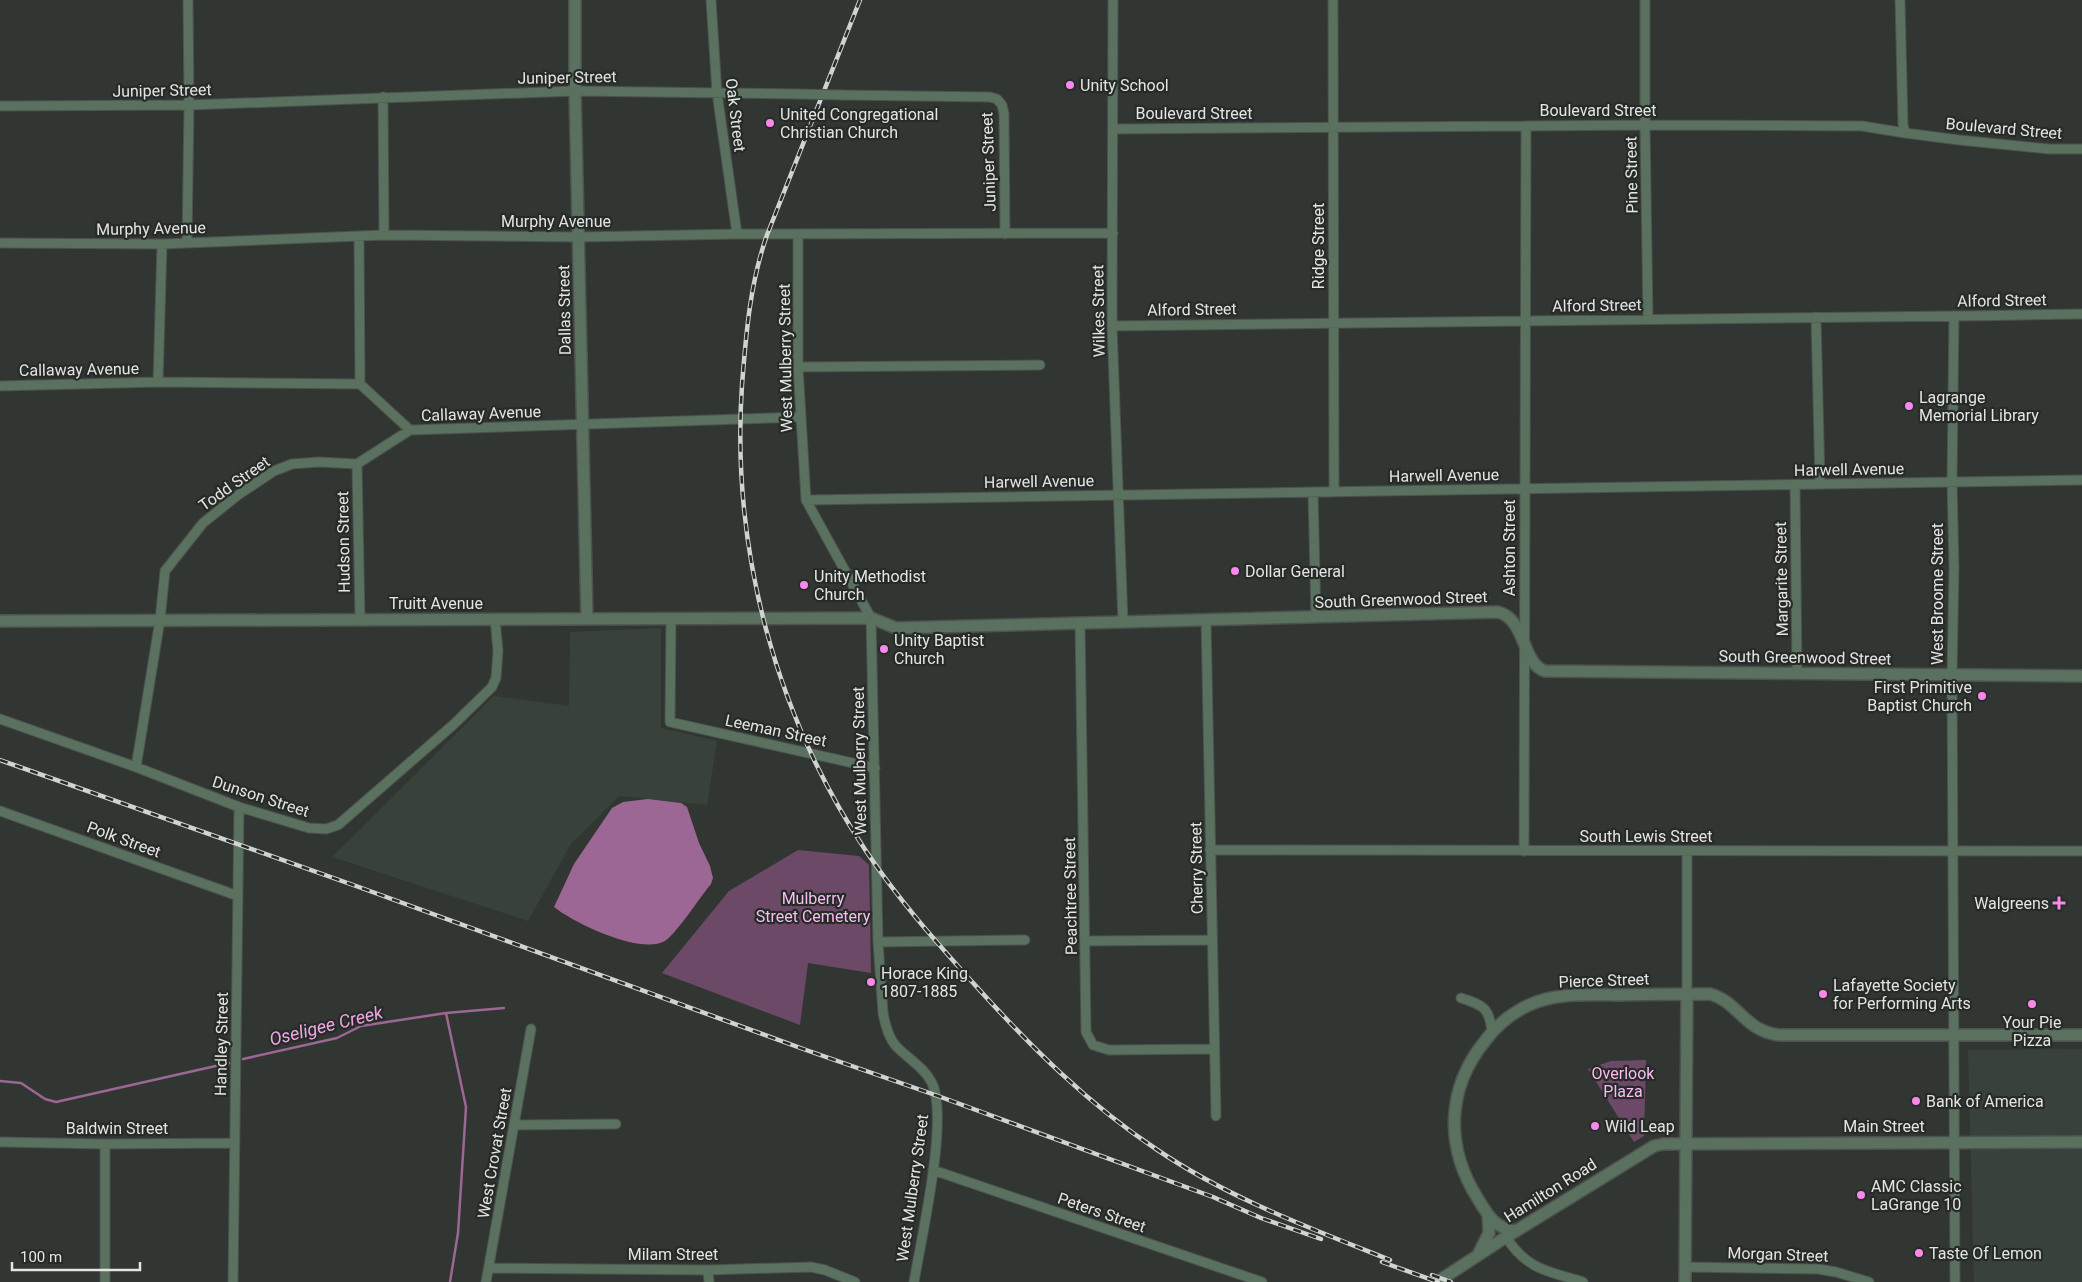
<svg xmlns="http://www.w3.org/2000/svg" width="2082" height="1282" font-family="Roboto,sans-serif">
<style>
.built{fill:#38423a}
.green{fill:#6c4a67}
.water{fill:#9c6794}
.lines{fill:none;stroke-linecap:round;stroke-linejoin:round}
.stream{stroke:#9c6794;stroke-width:2.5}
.minor-casing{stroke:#4d524e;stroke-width:11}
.tertiary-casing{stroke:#4d524e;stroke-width:14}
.minor{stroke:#59715e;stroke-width:9}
.tertiary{stroke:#59715e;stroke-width:11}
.rail-casing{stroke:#d1d3d1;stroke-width:4.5}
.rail{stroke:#272b28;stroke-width:2.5;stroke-dasharray:8;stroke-linecap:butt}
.minor-bridge-casing{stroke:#4d524e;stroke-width:11;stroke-linecap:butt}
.minor-bridge{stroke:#59715e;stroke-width:9}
.poi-dot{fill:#f888ea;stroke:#272b28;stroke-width:2}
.labels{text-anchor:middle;stroke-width:4.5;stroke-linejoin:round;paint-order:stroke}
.street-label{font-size:16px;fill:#e3e5e3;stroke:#272b28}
.poi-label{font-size:16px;fill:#e3e5e3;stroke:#272b28;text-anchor:start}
.park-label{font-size:16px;fill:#fabcf1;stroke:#272b28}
.water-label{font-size:18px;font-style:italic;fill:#f0a4e5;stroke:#272b28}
</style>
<rect width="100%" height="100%" fill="#313632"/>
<path class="built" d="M 661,628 L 661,728 L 717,741 L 707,805 L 619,796 L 571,844 L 528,921 L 332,857 L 494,696 L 569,706 L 570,632 Z
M 2082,1049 L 2082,1282 L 1974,1282 L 1968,1050 Z"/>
<path class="green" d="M 798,850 L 859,856 L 869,865 L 871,973 L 808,963 L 800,1025 L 662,973 L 729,891 Z
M 1646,1060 L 1644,1136 L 1634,1142 L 1588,1069 L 1611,1061 Z"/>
<path class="water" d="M 648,799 L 681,803 L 687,807 L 699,843 L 710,866 L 713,878 L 711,884 C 700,897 677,933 665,941 C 640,955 574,923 554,907 L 574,864 L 612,808 L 623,802 Z"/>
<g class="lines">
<path class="stream" d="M 446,1013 L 466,1107 L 458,1233 L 450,1282
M 243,1059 L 337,1038 L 361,1026 L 446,1013 L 504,1008
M 0,1081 L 21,1083 L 45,1099 L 56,1102 L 229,1063"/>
<g class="minor-casing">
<path id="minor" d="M 711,0 L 717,93 L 737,234
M 1113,0 L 1112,326 L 1123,622
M 1333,0 L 1334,492
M 1645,0 L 1645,125 L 1648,319
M 1900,0 L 1903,124 L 1905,133
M 841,95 L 990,97 L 997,99 L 1002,105 L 1004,114 L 1005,234
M 383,97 L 384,235
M 0,106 L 189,105 L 575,91 L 797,94
M 1114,129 L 1645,125 L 1862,126 L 1905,133 L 1959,140 L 2049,149 L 2082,149
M 798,235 L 798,367 L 806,500 L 871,618 L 878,942 L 883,1013 C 885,1024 888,1036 895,1045 C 907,1058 924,1067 932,1083 C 949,1119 921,1239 914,1282
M 359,237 L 360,384
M 0,243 L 162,244 L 384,235 L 579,237 L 737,234 L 1113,233
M 187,243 L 189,105 L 188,0
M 1954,316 L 1952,482 L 1954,568 L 1952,675 L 1955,1282
M 1816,317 L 1820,484
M 1112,326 C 1436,319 1759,320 2082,314
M 798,367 L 1040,365
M 158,382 L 162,244
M 0,386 L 158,382 L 360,384 L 410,430 L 801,417
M 357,464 L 360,619
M 1795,485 L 1797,673
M 1313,492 L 1316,617
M 806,500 L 2082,480
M 671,619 L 670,722 L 875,768
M 1206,620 L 1216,1116
M 1080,623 L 1086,1032 L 1093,1045 L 1109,1050 L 1214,1049
M 0,719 L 136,767 L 239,807 L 309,828 L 326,829 L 338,825 L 453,725 L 492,687 L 496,678 L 498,651 L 495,619
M 136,767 L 160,620 L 165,571 L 203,523 L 238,495 L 274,471 L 292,464 L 319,462 L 357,464 L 410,430
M 0,811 L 238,896
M 1210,850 L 2082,851
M 1524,851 L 1526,126
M 1085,941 L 1212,940
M 878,942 L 1025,940
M 1687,994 L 1687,851
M 1461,998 C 1483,1005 1490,1008 1492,1033
M 514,1125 L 616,1124
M 0,1142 L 105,1144 L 235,1143
M 105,1144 L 105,1282
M 933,1170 L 1262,1282
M 1506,1237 C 1527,1270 1548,1271 1583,1282
M 1685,1267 L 1818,1269 L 1836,1272 L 1869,1282
M 489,1268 L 708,1270 L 811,1267 L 825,1270 L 855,1282
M 708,1270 L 709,1282
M 233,1282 L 239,807
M 486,1282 L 531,1029"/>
</g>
<g class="tertiary-casing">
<path id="tertiary" d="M 575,0 L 575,91 L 587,619
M 0,621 L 871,618 L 896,628 L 1498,612 C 1526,619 1522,664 1545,671 L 2082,676
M 1516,1231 C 1496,1229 1488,1216 1478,1199 C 1445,1147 1446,1089 1485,1041 C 1496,1026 1512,1013 1529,1005 C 1556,992 1590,995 1619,995 C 1649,994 1680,994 1710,994 C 1739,1002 1743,1030 1779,1035 L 2082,1035
M 1479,1253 L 1489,1233 L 1488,1215
M 1437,1282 L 1506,1237 L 1654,1146 L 1663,1144 L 2082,1142
M 1685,1282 L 1687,994"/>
</g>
<use href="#minor" class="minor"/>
<use href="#tertiary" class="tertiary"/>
<g class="rail-casing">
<path id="rail" d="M 860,0 L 767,235 C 750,283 746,334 742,385 C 731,548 775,715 866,851 C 898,899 936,942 975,985 C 1029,1045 1088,1104 1156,1149 C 1228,1198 1310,1228 1390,1260
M 0,760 L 356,886 L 806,1050 L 938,1096 L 1213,1197 L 1261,1218 L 1321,1239
M 1382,1262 L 1438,1282
M 1432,1275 L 1451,1282"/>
</g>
<use href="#rail" class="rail"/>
<g class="minor-bridge-casing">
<path id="minor-bridge" d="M 797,94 L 841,95"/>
</g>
<use href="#minor-bridge" class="minor-bridge"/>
</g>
<g class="poi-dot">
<circle cx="1070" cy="85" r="5"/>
<circle cx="770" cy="123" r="5"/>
<circle cx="1909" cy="406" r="5"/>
<circle cx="1235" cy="571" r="5"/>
<circle cx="804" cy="585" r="5"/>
<circle cx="884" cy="649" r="5"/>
<circle cx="1982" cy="696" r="5"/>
<path d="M2056.5 895.5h5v5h5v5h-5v5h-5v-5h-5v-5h5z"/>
<circle cx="871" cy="982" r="5"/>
<circle cx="1823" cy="994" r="5"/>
<circle cx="2032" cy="1004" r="5"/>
<circle cx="1916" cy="1101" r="5"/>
<circle cx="1595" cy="1126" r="5"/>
<circle cx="1861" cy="1195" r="5"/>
<circle cx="1919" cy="1253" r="5"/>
</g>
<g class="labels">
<g class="street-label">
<text transform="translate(567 77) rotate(-1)" y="6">Juniper Street</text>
<text transform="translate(162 90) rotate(-1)" y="6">Juniper Street</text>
<text x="1598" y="116">Boulevard Street</text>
<text x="1194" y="119">Boulevard Street</text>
<text transform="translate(736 115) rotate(83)" y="6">Oak Street</text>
<text transform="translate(2004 128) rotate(5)" y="6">Boulevard Street</text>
<text transform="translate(988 162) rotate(-92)" y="6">Juniper Street</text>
<text transform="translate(1631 175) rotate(-91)" y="6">Pine Street</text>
<text x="556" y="227">Murphy Avenue</text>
<text transform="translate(151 228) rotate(-1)" y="6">Murphy Avenue</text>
<text transform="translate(1318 246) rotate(-90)" y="6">Ridge Street</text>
<text transform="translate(2002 300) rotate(-1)" y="6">Alford Street</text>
<text transform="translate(1597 305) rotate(-1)" y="6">Alford Street</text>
<text transform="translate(1192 309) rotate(-1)" y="6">Alford Street</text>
<text transform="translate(564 310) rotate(-91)" y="6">Dallas Street</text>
<text transform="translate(1098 311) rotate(-91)" y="6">Wilkes Street</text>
<text transform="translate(785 358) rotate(-91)" y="6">West Mulberry Street</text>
<text transform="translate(79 369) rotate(-1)" y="6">Callaway Avenue</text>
<text transform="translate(481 413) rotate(-2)" y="6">Callaway Avenue</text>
<text transform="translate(1849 469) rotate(-1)" y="6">Harwell Avenue</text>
<text transform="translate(1444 475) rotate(-1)" y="6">Harwell Avenue</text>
<text transform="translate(1039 481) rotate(-1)" y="6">Harwell Avenue</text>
<text transform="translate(234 483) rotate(-35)" y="6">Todd Street</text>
<text transform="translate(343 542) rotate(-91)" y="6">Hudson Street</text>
<text transform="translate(1509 548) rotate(-90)" y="6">Ashton Street</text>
<text transform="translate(1781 579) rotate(-91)" y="6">Margarite Street</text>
<text transform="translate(1937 594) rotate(-90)" y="6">West Broome Street</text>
<text transform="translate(1401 599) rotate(-2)" y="6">South Greenwood Street</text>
<text x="436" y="609">Truitt Avenue</text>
<text transform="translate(1805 657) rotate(1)" y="6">South Greenwood Street</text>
<text transform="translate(776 730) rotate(12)" y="6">Leeman Street</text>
<text transform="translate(859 761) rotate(-91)" y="6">West Mulberry Street</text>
<text transform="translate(261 796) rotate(18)" y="6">Dunson Street</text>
<text x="1646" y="842">South Lewis Street</text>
<text transform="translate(124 839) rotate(20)" y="6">Polk Street</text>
<text transform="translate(1196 868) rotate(-91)" y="6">Cherry Street</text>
<text transform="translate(1070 896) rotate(-91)" y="6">Peachtree Street</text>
<text transform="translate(1604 980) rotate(-2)" y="6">Pierce Street</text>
<text transform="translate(221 1044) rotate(-89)" y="6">Handley Street</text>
<text x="1884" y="1132">Main Street</text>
<text x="117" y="1134">Baldwin Street</text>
<text transform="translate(494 1153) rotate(-80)" y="6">West Crovat Street</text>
<text transform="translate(912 1188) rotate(-82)" y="6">West Mulberry Street</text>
<text transform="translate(1550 1190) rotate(-32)" y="6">Hamilton Road</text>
<text transform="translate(1102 1212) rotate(19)" y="6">Peters Street</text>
<text x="673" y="1260">Milam Street</text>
<text transform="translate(1778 1254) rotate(2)" y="6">Morgan Street</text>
</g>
<g class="poi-label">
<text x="1080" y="91">Unity School</text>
<text x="780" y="120">United Congregational<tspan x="780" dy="18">Christian Church</tspan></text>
<text x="1919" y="403">Lagrange<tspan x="1919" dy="18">Memorial Library</tspan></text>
<text x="1245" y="577">Dollar General</text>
<text x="814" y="582">Unity Methodist<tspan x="814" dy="18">Church</tspan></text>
<text x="894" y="646">Unity Baptist<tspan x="894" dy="18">Church</tspan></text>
<text x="1972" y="693" text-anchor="end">First Primitive<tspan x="1972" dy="18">Baptist Church</tspan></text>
<text x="2049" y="909" text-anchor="end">Walgreens</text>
<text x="881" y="979">Horace King<tspan x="881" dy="18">1807-1885</tspan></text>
<text x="1833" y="991">Lafayette Society<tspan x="1833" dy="18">for Performing Arts</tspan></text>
<text x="2032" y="1028" text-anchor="middle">Your Pie<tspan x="2032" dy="18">Pizza</tspan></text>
<text x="1926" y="1107">Bank of America</text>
<text x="1605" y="1132">Wild Leap</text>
<text x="1871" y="1192">AMC Classic<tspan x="1871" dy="18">LaGrange 10</tspan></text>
<text x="1929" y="1259">Taste Of Lemon</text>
</g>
<g class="park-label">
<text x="813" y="904">Mulberry<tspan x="813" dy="18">Street Cemetery</tspan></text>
<text x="1623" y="1079">Overlook<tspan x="1623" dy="18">Plaza</tspan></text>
</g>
<g class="water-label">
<text transform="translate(326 1026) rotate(-14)" y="6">Oseligee Creek</text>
</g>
</g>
<path d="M12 1262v8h128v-8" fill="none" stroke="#e3e5e3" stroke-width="2.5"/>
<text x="20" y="1262" font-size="15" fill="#e3e5e3" stroke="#272b28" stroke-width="4" paint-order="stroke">100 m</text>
</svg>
